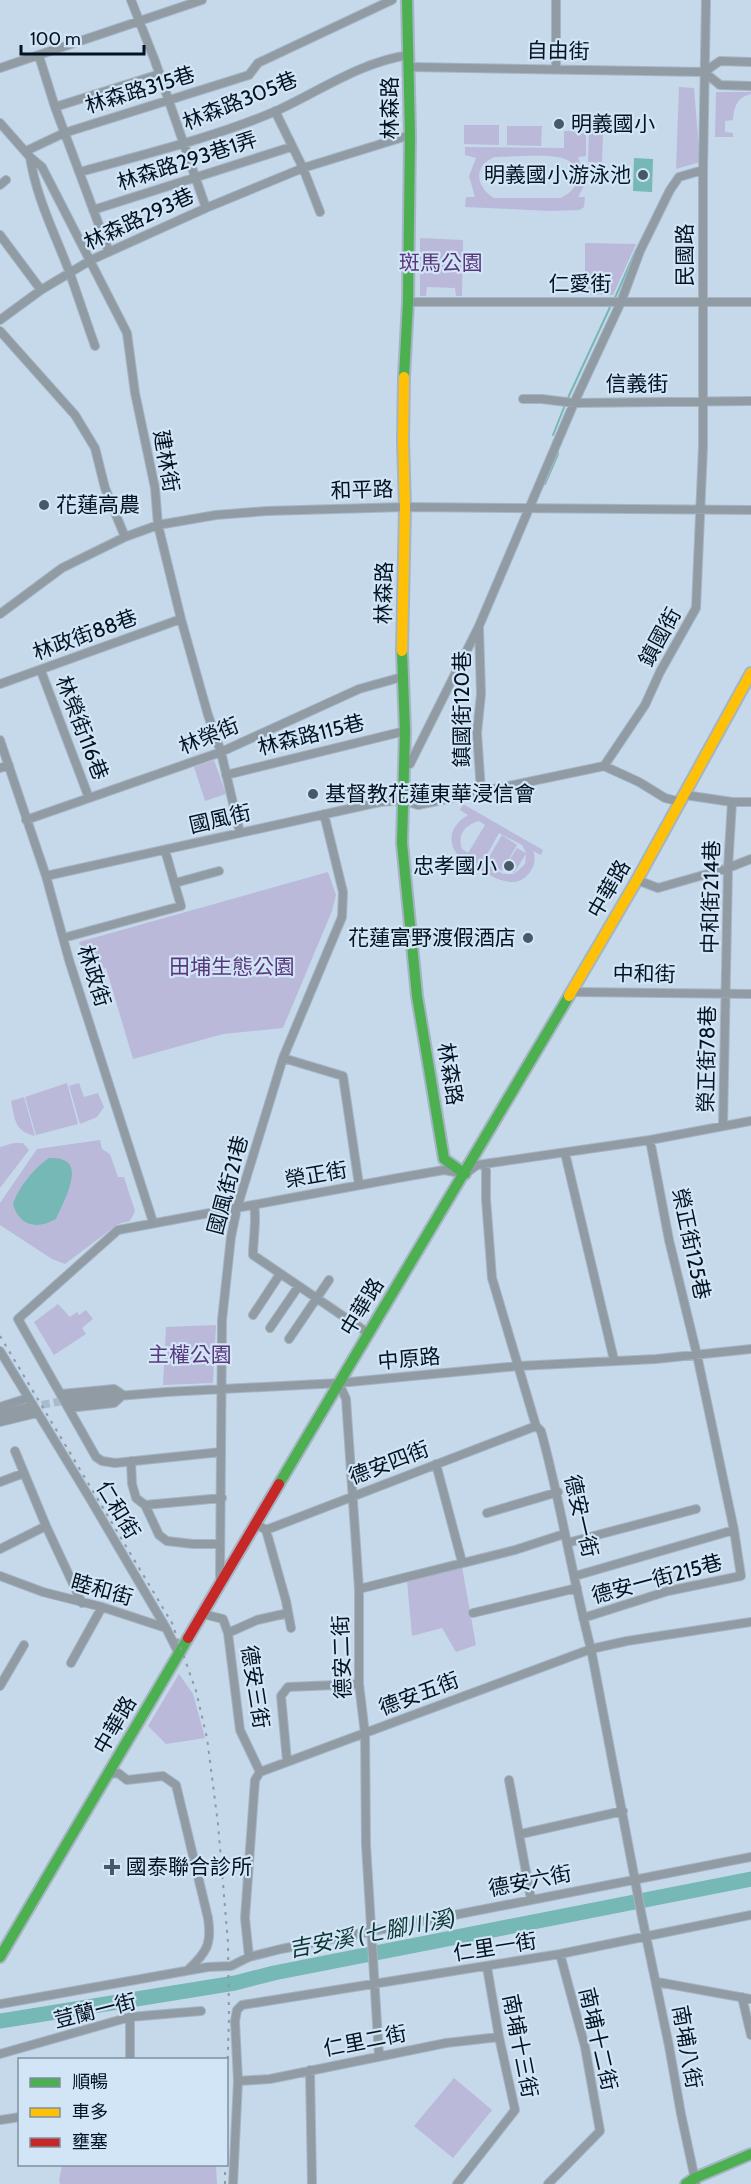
<svg xmlns="http://www.w3.org/2000/svg" width="751" height="2184" font-family="Cabin,'Noto Sans TC',sans-serif">
<style>
.green{fill:#bab9d9;fill-rule:evenodd}
.water{fill:#76b8b6}
.lines{fill:none;stroke-linecap:round;stroke-linejoin:round}
.stream{stroke:#76b8b6;stroke-width:2}
.river{stroke:#76b8b6;stroke-width:15}
.street-tunnel{stroke:#a8bbcd;stroke-width:8;stroke-dasharray:8 4;stroke-linecap:butt}
.street-casing{stroke:#a5b5c4;stroke-width:10}
.fast-casing{stroke:#a5b5c4;stroke-width:14}
.slow-casing{stroke:#a5b5c4;stroke-width:14}
.jam-casing{stroke:#a5b5c4;stroke-width:14}
.street{stroke:#919ba4;stroke-width:8}
.fast{stroke:#4caf50;stroke-width:10}
.slow{stroke:#ffc107;stroke-width:10}
.jam{stroke:#c62828;stroke-width:10}
.rail{stroke:#8e99a5;stroke-width:2;stroke-dasharray:3 6;stroke-linecap:butt}
.poi-dot{fill:#475868;stroke:#d2e5f6;stroke-width:2}
.labels{text-anchor:middle;stroke-width:4.5;stroke-linejoin:round;paint-order:stroke}
.street-label{font-size:21px;fill:#031322;stroke:#d2e5f6}
.poi-label{font-size:21px;fill:#031322;stroke:#d2e5f6;text-anchor:start}
.park-label{font-size:21px;fill:#59377c;stroke:#d2e5f6}
.water-label{font-size:22px;font-style:italic;fill:#0b3531;stroke:#d2e5f6}
</style>
<rect width="100%" height="100%" fill="#c5d9eb"/>
<path class="green" d="M 679,87 L 694,88 L 700,162 L 676,169 Z
M 716,92 L 751,92 L 751,94 C 737,97 734,107 733,120 L 725,121 L 725,132 L 733,133 L 733,137 L 715,137 Z
M 464,125 L 499,125 L 499,145 L 464,144 Z
M 507,126 L 542,126 L 541,146 L 507,145 Z
M 564,131 L 586,131 L 586,156 L 578,157 L 580,163 L 584,166 L 586,182 L 578,197 L 585,197 L 584,207 L 580,210 L 550,211 L 465,207 L 466,197 L 475,197 L 469,176 L 476,158 L 465,155 L 465,147 L 564,148 ZM 495,157 C 511,157 553,153 565,159 C 573,162 577,169 577,177 C 577,188 570,193 561,198 L 494,198 C 475,187 473,165 495,157 Z
M 589,132 L 603,133 L 602,163 L 588,162 Z
M 420,238 L 463,240 L 462,296 L 456,296 L 455,288 L 427,287 L 426,296 L 420,296 Z
M 585,243 L 636,244 L 613,295 L 585,294 Z
M 214,760 L 226,794 L 205,801 L 194,767 Z
M 463,804 L 543,850 L 541,855 L 533,851 C 536,859 535,865 530,872 C 515,893 491,876 476,867 C 470,863 461,859 457,854 C 445,838 454,823 468,815 L 460,810 ZM 479,821 L 485,825 L 468,853 L 462,849 C 457,834 465,825 479,821 ZM 499,833 L 522,845 L 526,853 L 517,848 L 505,867 L 514,873 L 526,854 L 525,864 L 514,874 L 503,874 L 483,862 Z
M 502,835 L 517,845 L 502,871 L 486,862 Z
M 328,872 L 336,895 L 332,911 L 283,1028 L 223,1034 L 133,1059 L 106,968 L 87,974 L 79,942 Z
M 67,1083 L 78,1124 L 36,1135 L 25,1097 Z
M 79,1083 L 84,1097 L 98,1093 L 104,1107 L 97,1117 L 80,1124 L 69,1086 Z
M 24,1097 L 35,1136 C 14,1131 15,1119 11,1101 Z
M 100,1140 L 102,1149 L 110,1154 L 118,1177 L 124,1177 L 135,1211 L 130,1221 L 118,1224 L 65,1264 L 52,1259 L 0,1225 L 0,1203 L 37,1149 Z
M 14,1143 L 23,1143 L 29,1150 L 0,1188 L 0,1147 Z
M 58,1304 L 70,1317 L 77,1312 L 79,1315 L 86,1310 L 93,1319 L 82,1328 L 86,1334 L 54,1355 L 34,1322 Z
M 216,1325 L 213,1383 L 163,1385 L 166,1327 Z
M 462,1567 L 476,1645 L 456,1652 L 442,1628 L 412,1636 L 407,1581 Z
M 179,1674 L 193,1694 L 205,1738 L 166,1744 L 148,1726 Z
M 454,2078 L 492,2110 L 453,2158 L 414,2126 Z
M 216,2165 L 217,2184 L 60,2184 L 59,2181 L 62,2165 Z"/>
<path class="water" d="M 634,158 L 653,159 L 652,192 L 633,191 Z
M 49,1158 C 55,1158 62,1158 67,1162 C 81,1172 61,1207 56,1219 C 37,1230 19,1226 13,1204 C 19,1187 34,1168 49,1158 Z"/>
<g class="lines">
<path class="stream" d="M 614,300 L 636,250
M 567,400 L 611,305
M 553,435 L 565,405
M 545,484 L 558,454 L 557,449"/>
<path class="river" d="M 0,2021 L 235,1983 L 274,1973 L 751,1879"/>
<path class="street-tunnel" d="M 30,1407 L 68,1400"/>
<g class="street-casing">
<path id="street" d="M 131,0 L 155,61 L 206,208
M 556,0 L 556,69
M 39,56 L 55,107 L 109,252
M 751,62 L 720,61 L 704,72 L 720,85 L 751,86
M 410,67 L 704,72
M 0,68 L 202,0
M 55,107 L 160,74
M 275,111 L 303,168 L 320,212
M 0,123 L 30,157 L 42,167 L 127,333 L 135,393 L 155,488 L 158,525 L 181,619 L 208,715 L 221,752 L 240,833
M 26,151 L 64,133 L 249,75 L 258,63 L 392,0
M 30,157 C 36,197 55,234 69,271 C 78,296 86,321 95,346
M 80,172 C 145,154 213,138 276,111 C 320,91 360,62 409,55
M 0,185 L 6,180
M 93,210 L 291,147
M 0,235 L 41,290
M 408,302 L 751,302
M 0,320 L 41,290 L 91,260 L 206,208 L 303,168 L 410,135
M 0,331 L 75,415 L 95,448 L 105,488 L 125,537
M 523,399 L 542,399 L 574,403 L 751,401
M 0,614 L 62,568 L 125,537 L 158,525 L 216,515 L 267,511 L 405,507 L 751,510
M 479,628 L 481,694 L 477,733 L 481,791
M 41,671 L 89,798
M 0,684 L 181,619
M 0,740 L 46,876 L 69,960 L 153,1222
M 404,766 L 410,764 L 479,626 L 574,403 L 621,302 L 640,251 L 670,190 L 679,177 L 703,170
M 604,766 L 645,705 L 660,672 L 696,608 L 703,447 L 703,170 L 706,0
M 0,768 L 9,765
M 226,775 L 405,731
M 685,795 L 732,802 L 751,802
M 26,820 L 221,752 L 359,689 L 402,677
M 46,876 L 380,802 L 403,800 L 418,805 L 604,766 L 639,782 L 665,798 L 681,802
M 637,880 L 658,888 L 728,868 L 751,859
M 175,883 L 219,871
M 63,938 L 181,906 L 165,850
M 572,992 L 751,994
M 283,1058 L 343,1076 L 359,1185
M 723,1125 L 728,868 L 732,802
M 565,1153 L 614,1360
M 486,1165 L 486,1199 L 492,1278 L 536,1426 L 541,1431 C 561,1503 572,1577 591,1649 L 642,1917 L 669,2046 L 681,2114 L 696,2184
M 254,1205 C 257,1219 253,1240 253,1255 L 368,1333
M 253,1315 L 280,1274
M 270,1328 L 298,1287
M 289,1339 L 329,1280
M 0,1351 L 89,1497 L 166,1628
M 339,1383 L 346,1399 L 359,1589 L 359,1684 L 365,1734 L 366,1845 L 379,2056
M 61,1394 L 114,1389 L 123,1395 L 114,1403 L 69,1408
M 69,1400 L 167,1392 L 339,1383 L 519,1366 L 656,1359 L 751,1349
M 0,1407 L 28,1398
M 0,1415 L 28,1407
M 0,1422 L 37,1413
M 15,1451 L 46,1526 L 82,1603
M 221,1452 L 115,1463 L 102,1461 L 96,1457 L 18,1319 L 118,1230 L 398,1178 L 444,1170 L 465,1174 L 477,1165 L 650,1140 L 751,1121
M 131,1461 L 132,1484 L 136,1498 L 145,1505 L 159,1535 L 167,1541 L 193,1544 L 220,1544
M 436,1464 L 462,1562
M 0,1482 L 24,1473
M 145,1505 L 222,1498
M 487,1513 L 558,1492
M 256,1524 L 266,1530 L 536,1426
M 266,1530 L 286,1601 L 291,1628
M 567,1543 L 696,1509
M 0,1549 L 46,1526
M 0,1576 L 43,1592 L 102,1607 L 166,1628 L 179,1654
M 575,1576 L 734,1530
M 220,1579 L 222,1320 L 231,1237 L 237,1208 L 283,1058 L 342,917 L 343,892 L 324,814
M 359,1589 L 515,1550 L 564,1534
M 473,1613 L 577,1588
M 203,1614 L 223,1619 L 228,1633 L 240,1730 L 260,1772 L 255,1780 L 245,1918 L 249,1957
M 583,1618 L 668,1591 L 741,1576 L 734,1530 L 697,1355 L 669,1240 L 650,1140
M 228,1633 L 257,1620 L 288,1613
M 71,1663 L 102,1607
M 0,1686 L 24,1645
M 287,1761 L 281,1696 L 288,1687 L 359,1684
M 260,1772 L 591,1649 L 627,1641 L 751,1622
M 109,1774 L 118,1773 L 127,1780 L 163,1776 L 176,1785 L 208,1918 C 212,1944 207,1952 188,1970
M 509,1780 L 531,1899
M 521,1834 L 623,1811
M 657,1982 L 751,1999
M 742,1997 L 751,2035
M 0,2004 L 208,1967 L 231,1966 L 249,1957 L 281,1949 L 751,1857
M 130,2017 L 130,2060
M 0,2054 L 130,2017 L 201,2011
M 310,2070 L 312,2184
M 238,2081 L 270,2079 L 446,2043 L 499,2037
M 0,2120 L 20,2117
M 233,2184 L 238,2081 L 235,2021 L 237,2010 L 242,2005 L 560,1954 L 751,1915
M 457,2184 L 515,2110 L 499,2037 L 487,1967
M 548,2184 L 600,2131 L 585,2047 L 560,1954"/>
</g>
<g class="fast-casing">
<path id="fast" d="M 404,377 L 408,302 L 410,135 L 407,0
M 402,651 L 405,731 L 402,843 L 417,996 L 444,1159 L 465,1174
M 279,1484 L 569,996
M 0,1957 L 188,1638
M 686,2184 L 695,2178 L 751,2154"/>
</g>
<g class="slow-casing">
<path id="slow" d="M 402,651 L 405,507 L 403,440 L 404,377
M 569,996 L 637,880 L 751,673"/>
</g>
<g class="jam-casing">
<path id="jam" d="M 188,1638 L 279,1484"/>
</g>
<use href="#street" class="street"/>
<use href="#fast" class="fast"/>
<use href="#slow" class="slow"/>
<use href="#jam" class="jam"/>
<path class="rail" d="M 0,1336 L 172,1623 L 196,1691 L 207,1738 L 218,1824 L 228,1943 L 229,2018 L 226,2109
M 225,2184 L 225,2164"/>
</g>
<g class="poi-dot">
<circle cx="559" cy="124" r="6"/>
<circle cx="643" cy="175" r="6"/>
<circle cx="44" cy="505" r="6"/>
<circle cx="313" cy="794" r="6"/>
<circle cx="509" cy="866" r="6"/>
<circle cx="528" cy="938" r="6"/>
<path d="M109 1858h6v6h6v6h-6v6h-6v-6h-6v-6h6z"/>
</g>
<g class="labels">
<g class="street-label">
<text transform="translate(558 51) rotate(1)" y="7">自由街</text>
<text transform="translate(140 90) rotate(-17)" y="7">林森路315巷</text>
<text transform="translate(240 101) rotate(-22)" y="7">林森路305巷</text>
<text transform="translate(390 108) rotate(-90)" y="7">林森路</text>
<text transform="translate(187 161) rotate(-18)" y="7">林森路293巷1弄</text>
<text transform="translate(139 219) rotate(-25)" y="7">林森路293巷</text>
<text transform="translate(685 255) rotate(-90)" y="7">民國路</text>
<text x="580" y="291">仁愛街</text>
<text x="637" y="391">信義街</text>
<text transform="translate(166 461) rotate(80)" y="7">建林街</text>
<text transform="translate(362 490) rotate(-2)" y="7">和平路</text>
<text transform="translate(384 593) rotate(-89)" y="7">林森路</text>
<text transform="translate(85 635) rotate(-20)" y="7">林政街88巷</text>
<text transform="translate(660 637) rotate(-61)" y="7">鎮國街</text>
<text transform="translate(462 709) rotate(-90)" y="7">鎮國街120巷</text>
<text transform="translate(82 728) rotate(69)" y="7">林榮街116巷</text>
<text transform="translate(311 735) rotate(-14)" y="7">林森路115巷</text>
<text transform="translate(209 736) rotate(-22)" y="7">林榮街</text>
<text transform="translate(220 819) rotate(-13)" y="7">國風街</text>
<text transform="translate(609 889) rotate(-60)" y="7">中華路</text>
<text transform="translate(711 897) rotate(-89)" y="7">中和街214巷</text>
<text transform="translate(644 974) rotate(1)" y="7">中和街</text>
<text transform="translate(94 976) rotate(72)" y="7">林政街</text>
<text transform="translate(707 1059) rotate(-89)" y="7">榮正街78巷</text>
<text transform="translate(450 1074) rotate(81)" y="7">林森路</text>
<text transform="translate(316 1175) rotate(-10)" y="7">榮正街</text>
<text transform="translate(228 1185) rotate(-75)" y="7">國風街21巷</text>
<text transform="translate(691 1244) rotate(78)" y="7">榮正街125巷</text>
<text transform="translate(362 1307) rotate(-59)" y="7">中華路</text>
<text transform="translate(409 1359) rotate(-5)" y="7">中原路</text>
<text transform="translate(389 1463) rotate(-21)" y="7">德安四街</text>
<text transform="translate(118 1510) rotate(59)" y="7">仁和街</text>
<text transform="translate(581 1516) rotate(77)" y="7">德安一街</text>
<text transform="translate(657 1579) rotate(-15)" y="7">德安一街215巷</text>
<text transform="translate(102 1590) rotate(16)" y="7">睦和街</text>
<text transform="translate(342 1657) rotate(-92)" y="7">德安二街</text>
<text transform="translate(255 1687) rotate(81)" y="7">德安三街</text>
<text transform="translate(419 1694) rotate(-21)" y="7">德安五街</text>
<text transform="translate(115 1725) rotate(-60)" y="7">中華路</text>
<text transform="translate(530 1881) rotate(-11)" y="7">德安六街</text>
<text transform="translate(495 1947) rotate(-9)" y="7">仁里一街</text>
<text transform="translate(95 2011) rotate(-14)" y="7">荳蘭一街</text>
<text transform="translate(598 2039) rotate(77)" y="7">南埔十二街</text>
<text transform="translate(365 2041) rotate(-11)" y="7">仁里二街</text>
<text transform="translate(520 2046) rotate(79)" y="7">南埔十三街</text>
<text transform="translate(687 2047) rotate(80)" y="7">南埔八街</text>
</g>
<g class="poi-label">
<text x="571" y="131">明義國小</text>
<text x="631" y="182" text-anchor="end">明義國小游泳池</text>
<text x="56" y="512">花蓮高農</text>
<text x="325" y="801">基督教花蓮東華浸信會</text>
<text x="497" y="873" text-anchor="end">忠孝國小</text>
<text x="516" y="945" text-anchor="end">花蓮富野渡假酒店</text>
<text x="126" y="1874">國泰聯合診所</text>
</g>
<g class="park-label">
<text x="441" y="270">斑馬公園</text>
<text x="232" y="974">田埔生態公園</text>
<text x="190" y="1362">主權公園</text>
</g>
<g class="water-label">
<text transform="translate(372 1933) rotate(-11)" y="8">吉安溪 (七腳川溪)</text>
</g>
</g>
<rect x="18" y="2058" width="210" height="108" fill="#d2e5f6" stroke="#7f91a1" stroke-width="1.5"/>
<rect x="30" y="2078" width="30" height="9" fill="#4caf50" stroke="#7f91a1" stroke-width="1.5"/>
<text x="72" y="2088" font-size="18" fill="#031322">順暢</text>
<rect x="30" y="2108" width="30" height="9" fill="#ffc107" stroke="#7f91a1" stroke-width="1.5"/>
<text x="72" y="2118" font-size="18" fill="#031322">車多</text>
<rect x="30" y="2138" width="30" height="9" fill="#c62828" stroke="#7f91a1" stroke-width="1.5"/>
<text x="72" y="2148" font-size="18" fill="#031322">壅塞</text>
<path d="M21 45v9h123v-9" fill="none" stroke="#031322" stroke-width="3"/>
<text x="30" y="45" font-size="18" fill="#031322" stroke="#d2e5f6" stroke-width="4.5" paint-order="stroke">100 m</text>
</svg>
